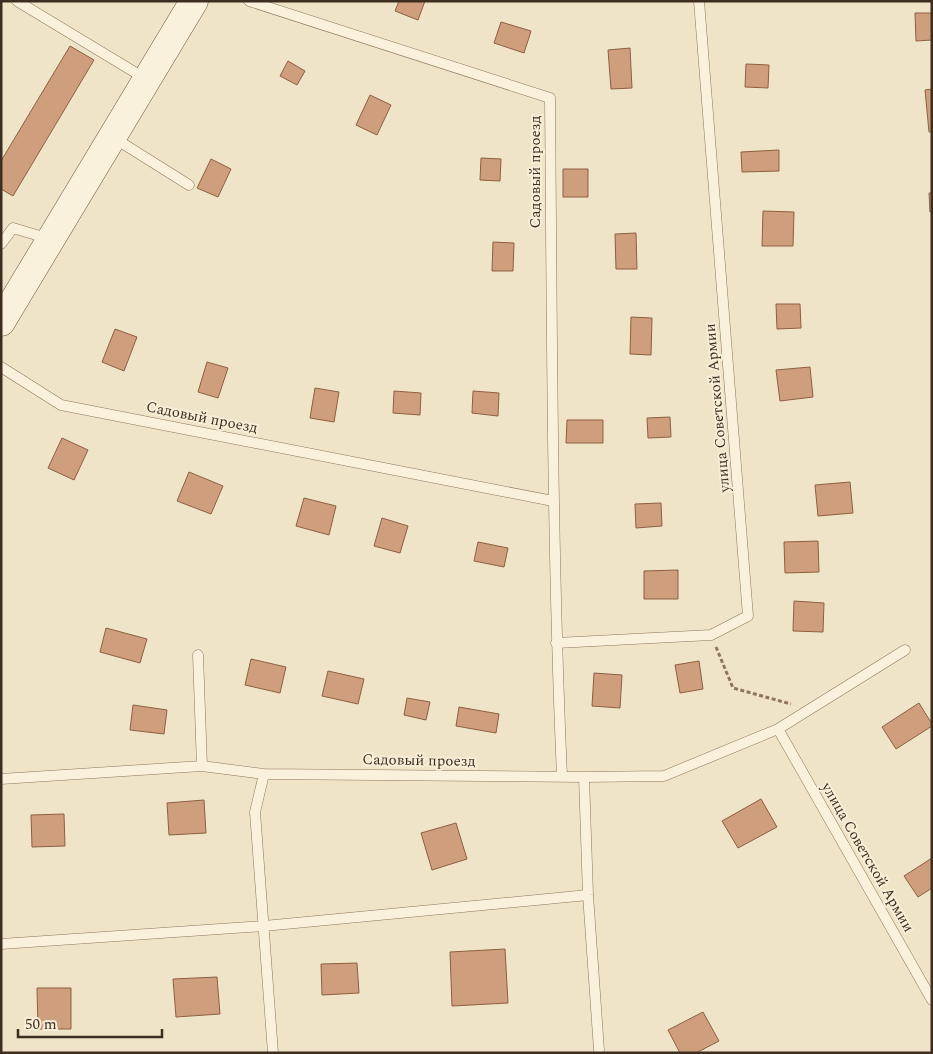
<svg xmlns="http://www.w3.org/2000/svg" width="933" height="1054" font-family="Spectral,serif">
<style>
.building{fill:#cf9f7d;stroke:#8d5f41}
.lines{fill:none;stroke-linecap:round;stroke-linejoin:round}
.lane-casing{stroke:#8d765c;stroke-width:11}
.secondary-casing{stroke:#6f573f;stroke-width:29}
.path{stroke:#8d765c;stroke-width:3;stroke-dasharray:4 2.5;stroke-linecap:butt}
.lane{stroke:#faf1dc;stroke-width:10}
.secondary{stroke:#faf1dc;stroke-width:28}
.labels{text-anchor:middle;stroke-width:4;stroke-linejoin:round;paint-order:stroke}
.street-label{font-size:15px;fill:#3d2e20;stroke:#f7eed8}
</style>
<rect width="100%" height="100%" fill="#f0e4c8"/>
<path class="building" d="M 399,1 L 425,1 L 418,20 L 395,11 Z
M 915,13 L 932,13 L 932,40 L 916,41 Z
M 501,22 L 531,31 L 524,53 L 494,43 Z
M 70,46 L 94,60 L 13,196 L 1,189 L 1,161 Z
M 630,48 L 632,88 L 611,89 L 608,50 Z
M 288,61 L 305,71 L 297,85 L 280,76 Z
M 746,64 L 769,65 L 768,88 L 745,87 Z
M 932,89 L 932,132 L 929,132 L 925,90 Z
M 370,95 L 391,105 L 377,135 L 356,125 Z
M 779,150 L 779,171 L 742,172 L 741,152 Z
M 481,158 L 501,159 L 500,181 L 480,180 Z
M 211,159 L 231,169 L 218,197 L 197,188 Z
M 563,169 L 588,169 L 588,197 L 563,197 Z
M 929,193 L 932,193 L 932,212 L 930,212 Z
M 763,211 L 794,212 L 793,246 L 762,246 Z
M 636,233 L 637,269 L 616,269 L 615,234 Z
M 493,242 L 514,243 L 513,271 L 492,271 Z
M 776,304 L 800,304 L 801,328 L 777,329 Z
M 631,317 L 652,318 L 651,355 L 630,354 Z
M 115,329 L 137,337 L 124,371 L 102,362 Z
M 207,362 L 228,368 L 218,398 L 198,392 Z
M 810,367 L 813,397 L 780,401 L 776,370 Z
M 315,388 L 339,392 L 334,422 L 310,418 Z
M 394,391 L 421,393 L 420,415 L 393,413 Z
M 473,391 L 499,393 L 498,416 L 472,413 Z
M 670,417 L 671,437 L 648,438 L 647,418 Z
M 567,420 L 603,420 L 603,443 L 566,443 Z
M 62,438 L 88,450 L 74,480 L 48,468 Z
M 189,472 L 223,486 L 211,514 L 177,501 Z
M 850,482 L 853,513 L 818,516 L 815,485 Z
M 304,498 L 336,506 L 329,535 L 296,526 Z
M 661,503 L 662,526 L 636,528 L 635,504 Z
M 382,518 L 408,526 L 400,553 L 374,546 Z
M 818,541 L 819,572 L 785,573 L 784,542 Z
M 478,542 L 508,548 L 504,567 L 474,561 Z
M 678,570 L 678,599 L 644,599 L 644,571 Z
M 794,601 L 824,603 L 823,632 L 793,631 Z
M 106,628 L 147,639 L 140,663 L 100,652 Z
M 251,659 L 286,667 L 280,693 L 245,685 Z
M 699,661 L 703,689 L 680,693 L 675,665 Z
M 328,671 L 364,679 L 358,704 L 322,696 Z
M 594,673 L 622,675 L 620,708 L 592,706 Z
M 407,698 L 430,702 L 426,720 L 404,715 Z
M 919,703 L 932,724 L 932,726 L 896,749 L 882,727 Z
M 133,705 L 167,710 L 164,734 L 130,730 Z
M 459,707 L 499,714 L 496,733 L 456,726 Z
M 761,799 L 777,827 L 738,848 L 722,821 Z
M 204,800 L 206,833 L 169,835 L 167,803 Z
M 64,814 L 65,846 L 32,847 L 31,815 Z
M 456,823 L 467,859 L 432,870 L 421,833 Z
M 932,858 L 932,888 L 918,897 L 904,876 Z
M 505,949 L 508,1003 L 452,1006 L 450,952 Z
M 357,963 L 359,993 L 322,995 L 321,964 Z
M 217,977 L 220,1014 L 176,1017 L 173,979 Z
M 37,988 L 71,988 L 71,1029 L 38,1029 Z
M 703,1012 L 719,1041 L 696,1053 L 680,1053 L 668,1030 Z"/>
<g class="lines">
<g class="lane-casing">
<path id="lane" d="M 17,1 L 146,79
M 249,1 L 550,98 C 552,324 552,550 562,776
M 114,138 L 189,185
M 1,244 L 13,228 L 50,239
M 1,367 L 61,405 L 553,501
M 556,643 L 711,635 L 748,616 L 699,1
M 198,655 L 202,766
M 778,729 L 932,1000
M 264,774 L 255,812 L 273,1053
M 584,777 L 588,895 L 599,1050
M 1,779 L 202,766 L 264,774 L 584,777 L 664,776 L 778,729 L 905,650
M 1,944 L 264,926 L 588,895"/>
</g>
<g class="secondary-casing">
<path id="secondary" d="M 1,322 L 194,1"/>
</g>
<path class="path" d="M 716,647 L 733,688 L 791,704"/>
<use href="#lane" class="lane"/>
<use href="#secondary" class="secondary"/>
</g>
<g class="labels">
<g class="street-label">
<text transform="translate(535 172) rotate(-90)" y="5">Садовый проезд</text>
<text transform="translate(717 408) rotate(-95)" y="5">улица Советской Армии</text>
<text transform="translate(202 417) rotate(11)" y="5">Садовый проезд</text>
<text transform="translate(419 760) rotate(1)" y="5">Садовый проезд</text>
<text transform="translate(868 857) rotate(60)" y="5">улица Советской Армии</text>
</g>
</g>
<rect width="933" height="1054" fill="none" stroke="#3d2e20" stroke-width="5"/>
<path d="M18 1029v8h144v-8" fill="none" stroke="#3d2e20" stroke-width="2.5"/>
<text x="25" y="1029" font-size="15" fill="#3d2e20" stroke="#f7eed8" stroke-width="4" paint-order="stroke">50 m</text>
</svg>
